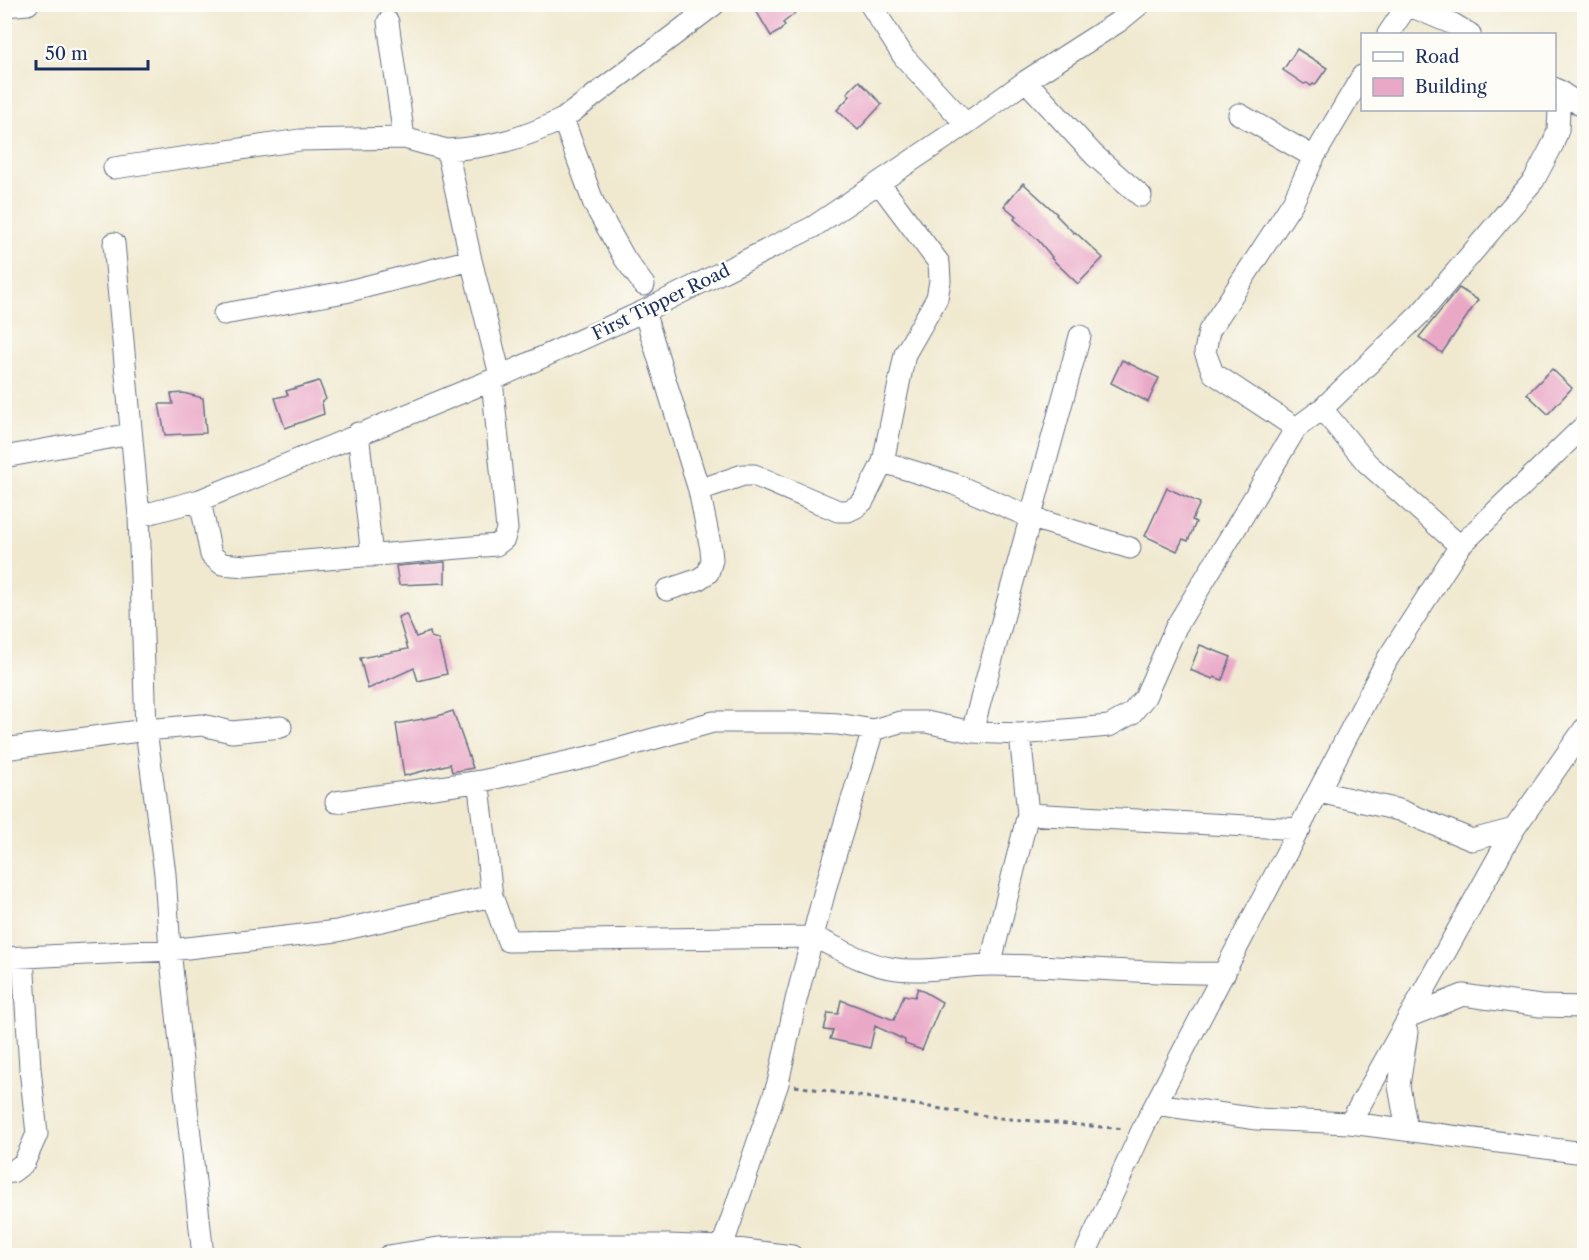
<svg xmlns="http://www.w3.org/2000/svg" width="1589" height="1260" font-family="'Libre Caslon Text',serif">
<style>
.building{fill:#eaa8c7}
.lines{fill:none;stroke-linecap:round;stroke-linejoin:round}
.minor-casing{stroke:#667086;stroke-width:23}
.path{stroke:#667086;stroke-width:3;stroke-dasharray:4.5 4.5;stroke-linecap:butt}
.minor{stroke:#fff;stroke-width:21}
.labels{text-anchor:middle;stroke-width:5;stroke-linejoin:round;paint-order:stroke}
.street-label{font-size:18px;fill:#1b2f5e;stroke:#fdfcf7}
</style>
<rect width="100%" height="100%" fill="#fdfcf7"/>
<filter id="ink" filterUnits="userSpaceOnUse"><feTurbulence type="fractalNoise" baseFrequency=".0167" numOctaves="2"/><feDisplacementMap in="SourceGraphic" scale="12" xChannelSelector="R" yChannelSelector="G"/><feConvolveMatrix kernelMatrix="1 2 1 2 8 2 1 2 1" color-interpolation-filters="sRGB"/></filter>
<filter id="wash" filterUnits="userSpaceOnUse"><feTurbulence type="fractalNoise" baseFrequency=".008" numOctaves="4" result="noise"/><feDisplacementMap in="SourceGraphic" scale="24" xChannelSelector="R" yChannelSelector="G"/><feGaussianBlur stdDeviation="1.35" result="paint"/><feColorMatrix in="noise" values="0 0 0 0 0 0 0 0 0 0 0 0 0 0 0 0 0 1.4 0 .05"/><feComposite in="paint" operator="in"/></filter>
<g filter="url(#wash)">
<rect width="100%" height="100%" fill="#f0e9d0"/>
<g id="blocks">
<path class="building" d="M 762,4 L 802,4 L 793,15 L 783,23 L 785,25 L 780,31 L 771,36 L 755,9 Z
M 1297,49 L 1327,68 L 1315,85 L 1313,84 L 1311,86 L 1307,83 L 1304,84 L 1283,70 Z
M 859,81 L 882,104 L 858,130 L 837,110 L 850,96 L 847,93 Z
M 1023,183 L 1057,214 L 1056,215 L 1074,233 L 1075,232 L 1103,258 L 1078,284 L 1051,258 L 1052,257 L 1038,240 L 1014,219 L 1016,216 L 1004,206 Z
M 1459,288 L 1478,300 L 1442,353 L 1419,337 Z
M 1122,360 L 1159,378 L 1148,402 L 1111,383 Z
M 1552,369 L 1572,388 L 1548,414 L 1527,394 Z
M 319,381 L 326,399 L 322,402 L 324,414 L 285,428 L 275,398 L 288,395 L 286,391 Z
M 183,393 L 203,398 L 206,433 L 165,435 L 159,404 L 173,404 L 171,394 Z
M 1167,488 L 1200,503 L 1192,520 L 1196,522 L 1188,541 L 1183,539 L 1177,551 L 1145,536 Z
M 445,562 L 445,583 L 399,585 L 396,566 Z
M 406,614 L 416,637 L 430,632 L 431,637 L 438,639 L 447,674 L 418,681 L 414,668 L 368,689 L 360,658 L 408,649 L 398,617 Z
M 1200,645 L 1231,657 L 1222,680 L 1214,677 L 1213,679 L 1190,670 Z
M 453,711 L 473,768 L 452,772 L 450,764 L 404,776 L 396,724 L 438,716 Z
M 918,988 L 942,1002 L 922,1050 L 905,1044 L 905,1040 L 875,1026 L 870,1048 L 830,1039 L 833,1031 L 824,1030 L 828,1013 L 838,1014 L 841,1000 L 894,1020 L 904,995 L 915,997 Z"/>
</g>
</g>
<g filter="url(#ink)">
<use href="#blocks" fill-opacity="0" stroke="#667086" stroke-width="1.5"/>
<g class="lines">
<g class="minor-casing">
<path id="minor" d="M 870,4 L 904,57 L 966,124
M 1405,4 L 1453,24 L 1470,34
M 4,6 L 28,4
M 388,22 L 404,138
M 1388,34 L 1407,6
M 1026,81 L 1094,155 L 1141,196
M 1554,88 L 1584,107
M 1239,114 L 1314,157
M 563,119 L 594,204 L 625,259 L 644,285
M 447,150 C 492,147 522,139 563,119 L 715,4
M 114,168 L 300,140 L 404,138 L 447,150 L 471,260 L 500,375
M 114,243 L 139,516 L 146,730 L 165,874 L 170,950 L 203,1256
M 644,311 L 699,490 L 711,549 L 712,560 L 708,573 L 697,580 L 667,590
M 224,314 L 345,292 L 471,260
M 1322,409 L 1367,463 L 1460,546
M 1296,428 L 1213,373 L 1205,352 L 1209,331 L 1293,202 L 1314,157 L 1362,76
M 358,433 L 372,556
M 4,457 L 131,434
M 883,462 L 954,484 L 1032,518 L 1130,548
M 699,490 L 743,475 L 754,475 L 838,511 L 848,511 L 856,507 L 863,501 L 883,462 L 905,354 L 937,298 L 940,281 L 939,263 L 879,183
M 200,500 L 211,555 L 222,564 L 245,566 L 496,545 L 504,539 L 507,529 L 492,380
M 139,516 L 200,500 L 492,380 L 644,311 L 813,227 L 966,124 L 1026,81 L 1118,22 L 1140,4
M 972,732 L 1080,336
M 4,749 L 146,730 L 202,725 L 232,732 L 281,727
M 1319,792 L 1399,810 L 1472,840 L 1514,829
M 336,802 L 482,781
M 1028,814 L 1300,829
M 4,958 L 170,950 L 337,931 L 492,896
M 990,965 L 1028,814 L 1020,734
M 1225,973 C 1147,975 1069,965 991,965 C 958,965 923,974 890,968 C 863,963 838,948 814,937 L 508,941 L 492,896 L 479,787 L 482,781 L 593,756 L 713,722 L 801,722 L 838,724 L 873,730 L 900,722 L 926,722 L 972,732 L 1020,734 L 1109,726 L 1131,714 L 1145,697 L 1176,627 L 1296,428 L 1322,409 L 1421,313 L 1534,180 L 1553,144 L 1558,130 L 1560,91
M 1410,1016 L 1463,995 L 1540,1006 L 1584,1007
M 1156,1104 L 1257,1119 L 1350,1123 L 1584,1153
M 1350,1123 L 1514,829 L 1584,729
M 1407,1130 L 1399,1086 L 1407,1032
M 4,1173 L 12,1172 L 24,1163 L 37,1134 L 30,1068 L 23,958
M 722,1247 L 778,1083 L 796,1000 L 828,879 L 873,730
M 388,1256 L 438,1248 L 499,1245 L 668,1245 L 722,1247 L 792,1256
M 1084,1256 L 1144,1126 L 1388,658 L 1460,546 L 1584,426"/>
</g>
<path class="path" d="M 795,1086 L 1000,1118 L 1125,1129"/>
<use href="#minor" class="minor"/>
</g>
</g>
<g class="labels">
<g class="street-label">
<text transform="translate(661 302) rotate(-26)" y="6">First Tipper Road</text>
</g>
</g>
<rect width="1589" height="1260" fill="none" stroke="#fdfcf7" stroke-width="24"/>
<rect x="1361" y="33" width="195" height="78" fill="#fdfcf7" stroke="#a3aaba" stroke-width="1.5"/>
<rect x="1373" y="52" width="30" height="9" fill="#ffffff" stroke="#a3aaba" stroke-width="1.5"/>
<text x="1415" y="63" font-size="18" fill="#1b2f5e">Road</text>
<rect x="1373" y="78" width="30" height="18" fill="#eaa8c7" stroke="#a3aaba" stroke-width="1.5"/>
<text x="1415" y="93" font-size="18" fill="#1b2f5e">Building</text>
<path d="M36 60v9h112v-9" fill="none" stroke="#1b2f5e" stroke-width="3"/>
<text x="45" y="60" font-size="18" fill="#1b2f5e" stroke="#fdfcf7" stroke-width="4.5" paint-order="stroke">50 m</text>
</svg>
